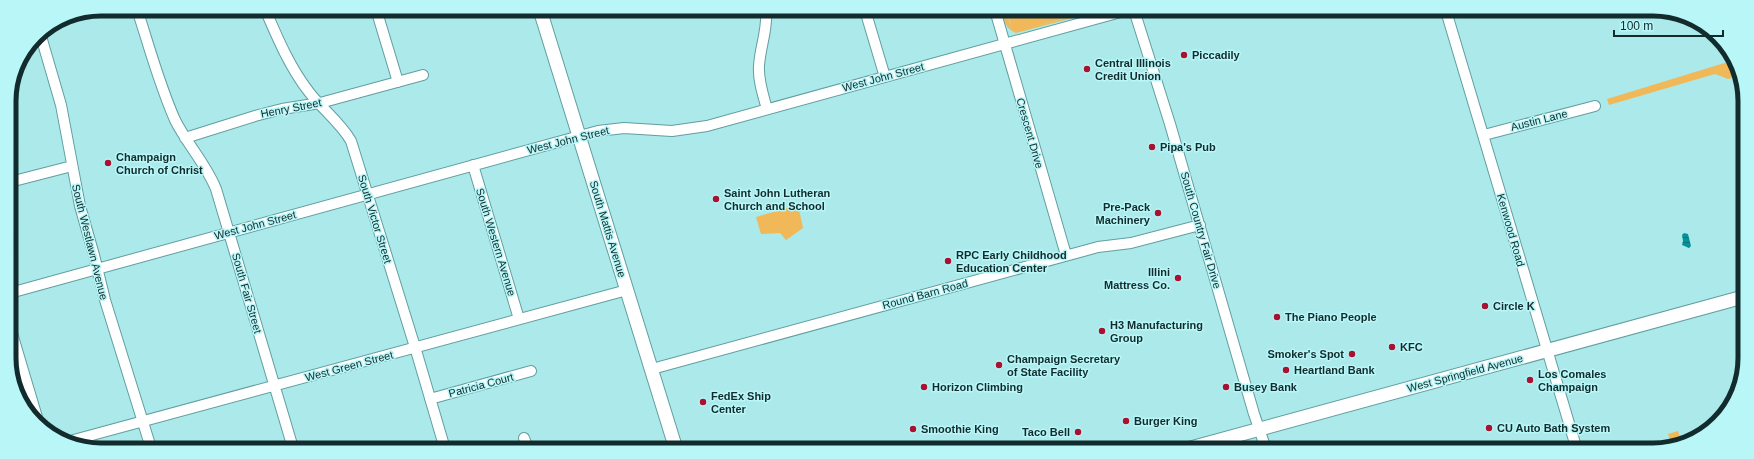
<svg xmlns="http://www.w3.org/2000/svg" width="1754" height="459" font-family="Arial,sans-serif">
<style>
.green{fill:#f0b858}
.water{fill:url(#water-rules)}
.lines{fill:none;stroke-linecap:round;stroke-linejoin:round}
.minor-casing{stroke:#629ea0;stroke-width:12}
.major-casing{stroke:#629ea0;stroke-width:15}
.minor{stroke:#fff;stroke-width:10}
.major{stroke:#fff;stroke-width:13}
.poi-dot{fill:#a91130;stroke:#b8f6f8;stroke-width:1.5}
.labels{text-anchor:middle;stroke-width:3;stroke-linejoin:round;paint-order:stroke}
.poi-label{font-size:11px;font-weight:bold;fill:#122b2c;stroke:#b8f6f8;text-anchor:start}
.street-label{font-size:11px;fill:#122b2c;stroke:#b8f6f8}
.rim{fill:none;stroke:#122b2c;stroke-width:5}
</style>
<defs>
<pattern id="water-rules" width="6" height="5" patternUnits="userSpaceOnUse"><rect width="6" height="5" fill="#069398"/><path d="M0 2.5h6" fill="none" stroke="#06787c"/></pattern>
</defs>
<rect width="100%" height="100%" fill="#abe9eb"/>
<path class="green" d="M 1001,10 L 1006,10 L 1012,30 L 1007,10 L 1092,10 L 1019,31 L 1094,10 L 1102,10 L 1016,33 C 1005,28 1005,22 1001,10 Z
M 1731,61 L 1739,76 L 1728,79 L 1715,74 L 1609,105 L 1607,99 Z
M 798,205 L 803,228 L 786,240 L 780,233 L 761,234 L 756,217 Z
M 1678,431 L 1681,441 L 1671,445 L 1668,434 Z"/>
<path class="water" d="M 1684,233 L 1688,234 L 1691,246 L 1689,248 L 1682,245 L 1683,241 L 1682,235 Z"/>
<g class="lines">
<g class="minor-casing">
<path id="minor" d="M 137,9 C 149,46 159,84 175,120 C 187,144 206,164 216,189 L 293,448
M 265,9 C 277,37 290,68 309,92 C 322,109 340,122 351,141 L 415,347 L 445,449
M 376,9 L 398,82
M 766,10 C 768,29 760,47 759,66 C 758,80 763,95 767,109
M 865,10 L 885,77
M 995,10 L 1066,255
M 1134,10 L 1170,124 L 1254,414 L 1266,449
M 1446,11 L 1577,450
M 40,33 L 61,105 L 80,206 L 94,255 L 105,300 L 151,448
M 1484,135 L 1595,106
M 185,138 L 255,116 L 282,109 L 320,103 L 423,75
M 473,165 L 519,319
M 10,182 L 72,166
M 10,293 L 598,131 L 624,128 L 672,131 L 707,126 L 1128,10
M 11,330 L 39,424
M 652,369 L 1098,247 L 1131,243 L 1200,225
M 430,399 L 531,371
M 524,438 L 528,449
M 70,441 L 627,290"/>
</g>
<g class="major-casing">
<path id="major" d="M 540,10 L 676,449
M 1187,449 L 1743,297"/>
</g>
<use href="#minor" class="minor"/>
<use href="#major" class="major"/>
</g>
<g class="poi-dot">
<circle cx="1184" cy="55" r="4"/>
<circle cx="1087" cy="69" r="4"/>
<circle cx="1152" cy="147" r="4"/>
<circle cx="108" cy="163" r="4"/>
<circle cx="716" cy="199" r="4"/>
<circle cx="1158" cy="213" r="4"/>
<circle cx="948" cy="261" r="4"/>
<circle cx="1178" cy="278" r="4"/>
<circle cx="1485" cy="306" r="4"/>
<circle cx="1277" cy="317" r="4"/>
<circle cx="1102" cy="331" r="4"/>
<circle cx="1392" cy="347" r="4"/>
<circle cx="1352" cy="354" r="4"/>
<circle cx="999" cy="365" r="4"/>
<circle cx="1286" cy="370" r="4"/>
<circle cx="1530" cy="380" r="4"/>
<circle cx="924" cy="387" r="4"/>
<circle cx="1226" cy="387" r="4"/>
<circle cx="703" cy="402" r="4"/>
<circle cx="1126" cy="421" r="4"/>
<circle cx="1489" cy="428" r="4"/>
<circle cx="913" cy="429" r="4"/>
<circle cx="1078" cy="432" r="4"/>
</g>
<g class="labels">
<g class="poi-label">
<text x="1192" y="59">Piccadily</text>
<text x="1095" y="67">Central Illinois<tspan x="1095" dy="13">Credit Union</tspan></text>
<text x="1160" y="151">Pipa's Pub</text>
<text x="116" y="161">Champaign<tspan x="116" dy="13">Church of Christ</tspan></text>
<text x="724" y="197">Saint John Lutheran<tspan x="724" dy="13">Church and School</tspan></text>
<text x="1150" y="211" text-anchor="end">Pre-Pack<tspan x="1150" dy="13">Machinery</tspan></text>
<text x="956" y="259">RPC Early Childhood<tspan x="956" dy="13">Education Center</tspan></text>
<text x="1170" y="276" text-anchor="end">Illini<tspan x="1170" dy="13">Mattress Co.</tspan></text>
<text x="1493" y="310">Circle K</text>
<text x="1285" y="321">The Piano People</text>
<text x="1110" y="329">H3 Manufacturing<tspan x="1110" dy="13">Group</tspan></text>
<text x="1400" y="351">KFC</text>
<text x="1344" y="358" text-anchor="end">Smoker's Spot</text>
<text x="1007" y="363">Champaign Secretary<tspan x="1007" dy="13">of State Facility</tspan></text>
<text x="1294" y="374">Heartland Bank</text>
<text x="1538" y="378">Los Comales<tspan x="1538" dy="13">Champaign</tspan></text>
<text x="932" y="391">Horizon Climbing</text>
<text x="1234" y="391">Busey Bank</text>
<text x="711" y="400">FedEx Ship<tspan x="711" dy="13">Center</tspan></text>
<text x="1134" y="425">Burger King</text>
<text x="1497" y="432">CU Auto Bath System</text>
<text x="921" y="433">Smoothie King</text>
<text x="1070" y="436" text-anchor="end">Taco Bell</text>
</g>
<g class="street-label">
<text transform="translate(883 77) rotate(-15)" y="4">West John Street</text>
<text transform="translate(291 108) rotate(-11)" y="4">Henry Street</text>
<text transform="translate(1539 120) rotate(-14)" y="4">Austin Lane</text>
<text transform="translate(1030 133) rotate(74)" y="4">Crescent Drive</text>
<text transform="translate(568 140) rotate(-14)" y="4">West John Street</text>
<text transform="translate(375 219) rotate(73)" y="4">South Victor Street</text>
<text transform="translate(255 225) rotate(-15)" y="4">West John Street</text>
<text transform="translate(608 229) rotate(73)" y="4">South Mattis Avenue</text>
<text transform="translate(1201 230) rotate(74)" y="4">South Country Fair Drive</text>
<text transform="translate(1511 230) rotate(74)" y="4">Kenwood Road</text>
<text transform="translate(90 242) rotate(76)" y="4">South Westlawn Avenue</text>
<text transform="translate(496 242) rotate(73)" y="4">South Western Avenue</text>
<text transform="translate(247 293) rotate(74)" y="4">South Fair Street</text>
<text transform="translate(925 294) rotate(-15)" y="4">Round Barn Road</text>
<text transform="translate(349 366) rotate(-15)" y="4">West Green Street</text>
<text transform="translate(1465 373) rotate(-15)" y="4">West Springfield Avenue</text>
<text transform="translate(481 385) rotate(-15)" y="4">Patricia Court</text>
</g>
</g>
<path d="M0 0H1754V459H0ZM101 16H1653A85 85 0 0 1 1738 101V358A85 85 0 0 1 1653 443H101A85 85 0 0 1 16 358V101A85 85 0 0 1 101 16Z" fill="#b8f6f8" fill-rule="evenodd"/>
<path class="rim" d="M101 16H1653A85 85 0 0 1 1738 101V358A85 85 0 0 1 1653 443H101A85 85 0 0 1 16 358V101A85 85 0 0 1 101 16Z"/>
<path d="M1614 30v6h109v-6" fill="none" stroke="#122b2c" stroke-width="2"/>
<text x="1620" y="30" font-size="12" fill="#122b2c" stroke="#b8f6f8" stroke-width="3" paint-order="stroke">100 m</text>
</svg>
